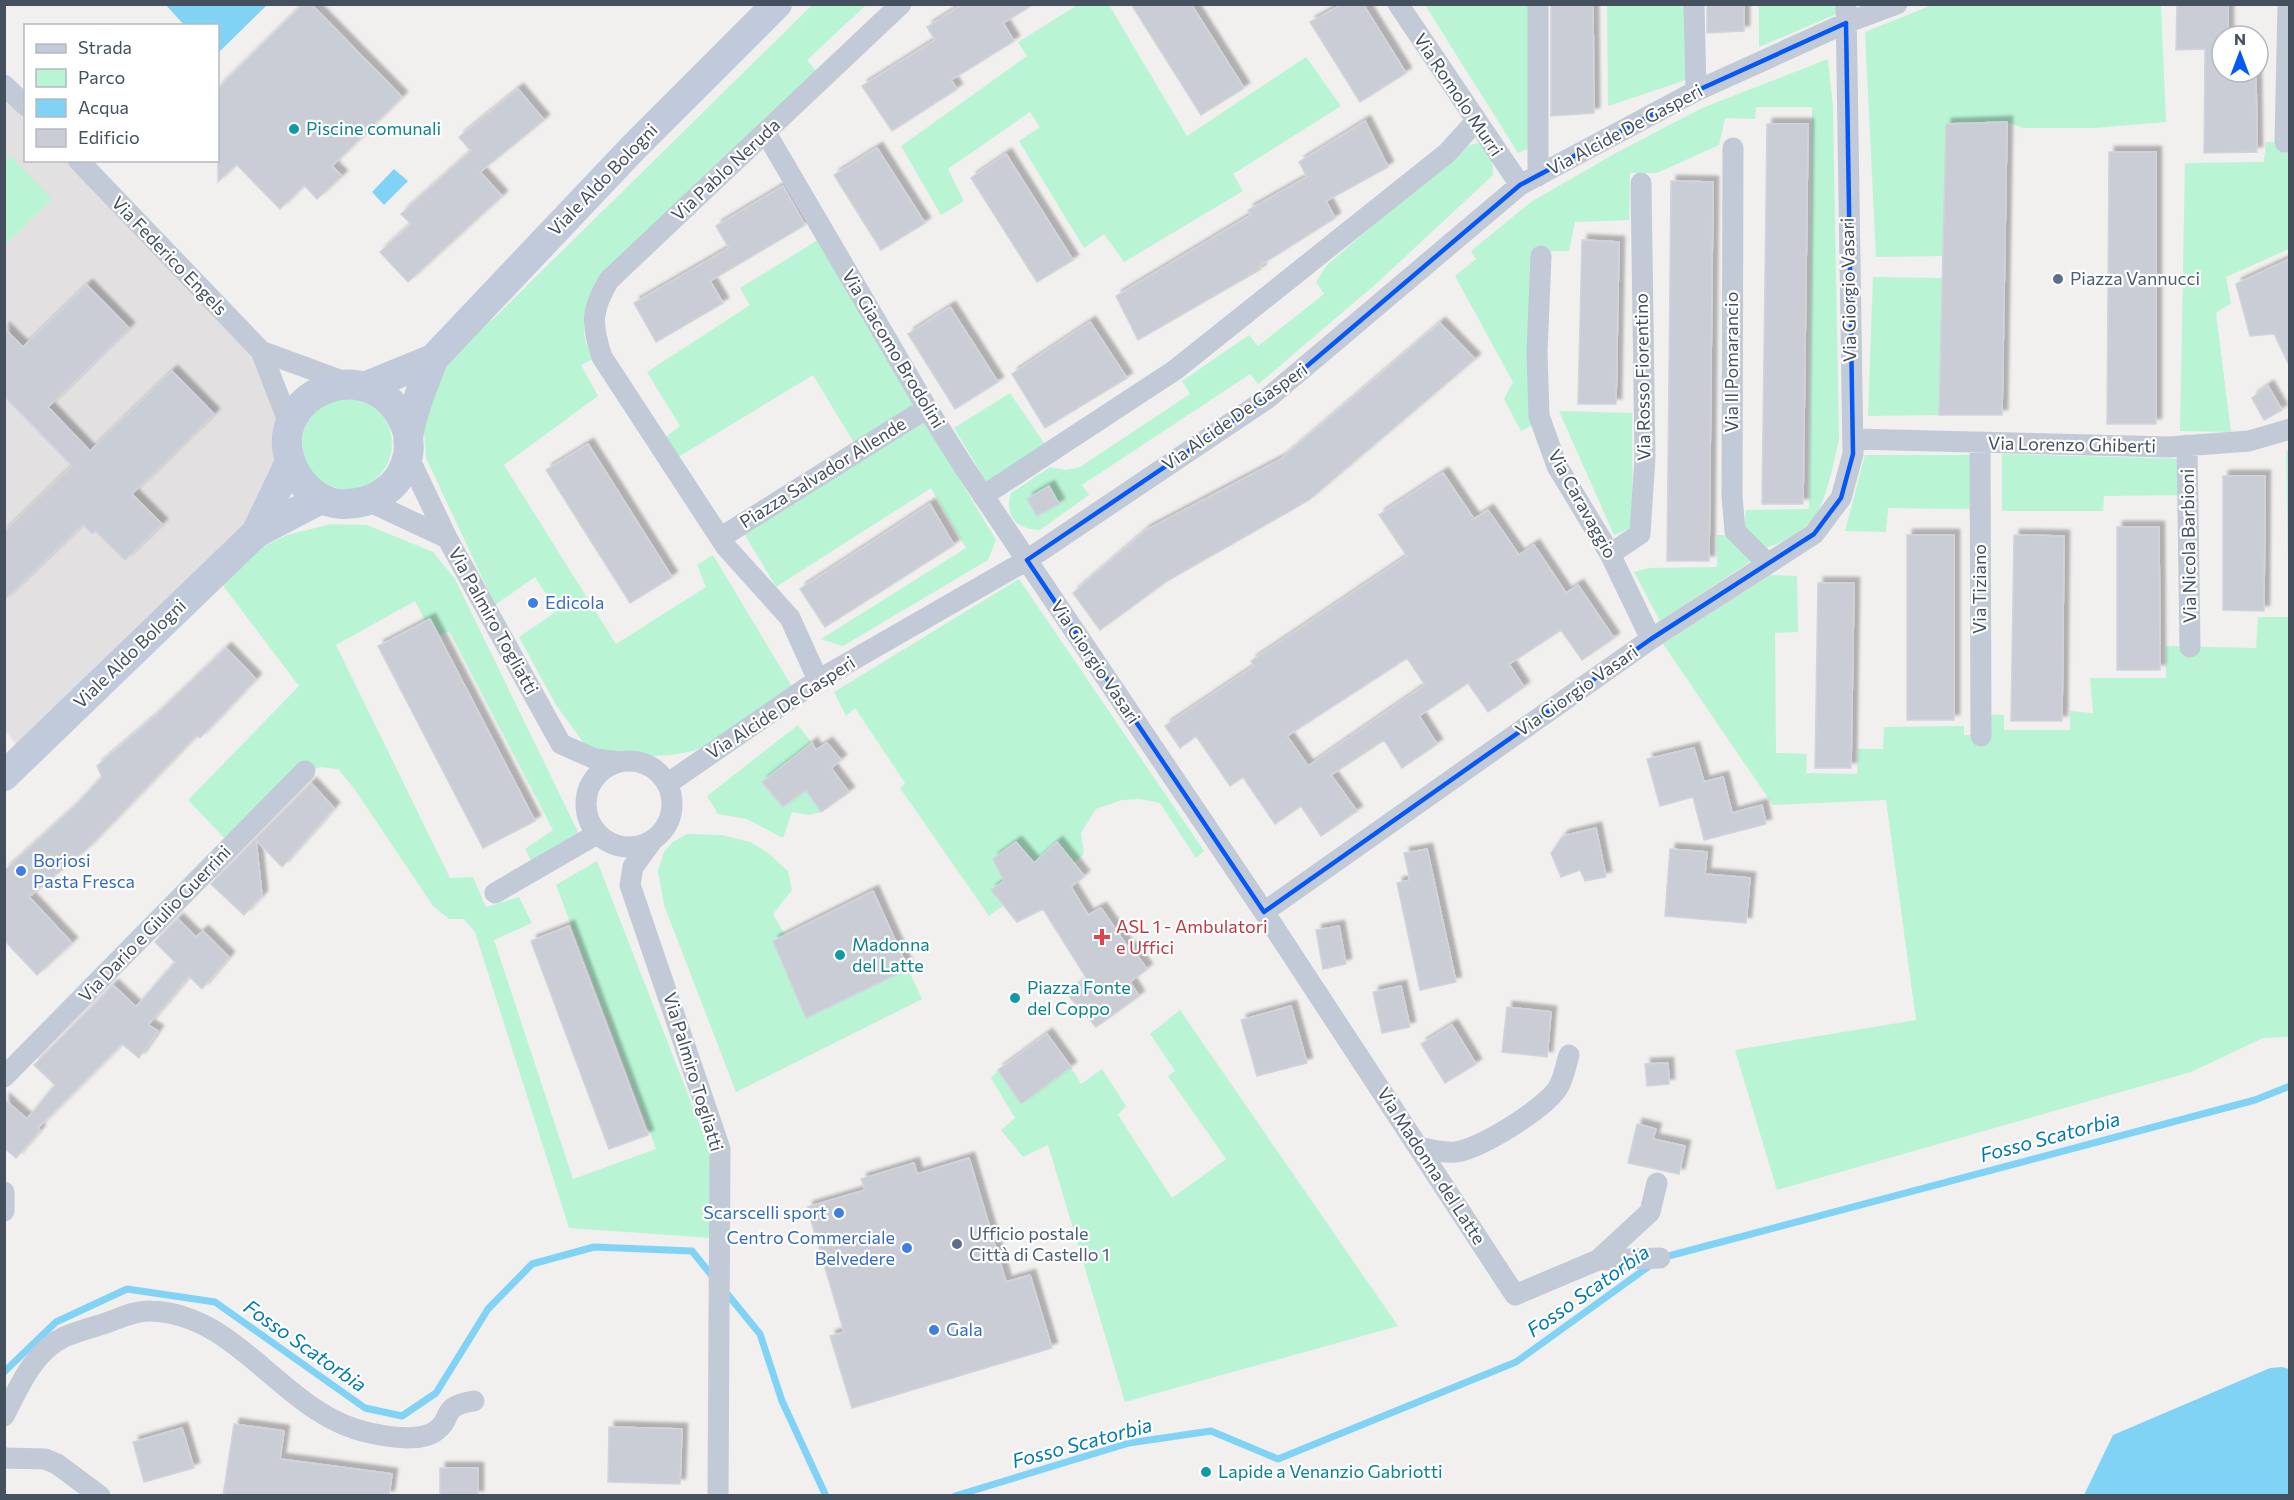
<svg xmlns="http://www.w3.org/2000/svg" width="2294" height="1500" font-family="Commissioner,sans-serif">
<style>
.education{fill:#e3e0e1}
.green{fill:#b9f4d5;fill-rule:evenodd}
.water{fill:#81d3f6}
.lines{fill:none;stroke-linecap:round;stroke-linejoin:round}
.stream{stroke:#81d3f6;stroke-width:7}
.building{fill:#cacdd5;stroke:#d2d4db;stroke-width:1.5;fill-rule:evenodd;filter:url(#shadow)}
.minor{stroke:#c1cad6;stroke-width:21}
.secondary{stroke:#c0cada;stroke-width:30}
.marked{fill:none;stroke:#0558f6;stroke-width:4.5;stroke-linejoin:round}
.culture-dot{fill:#0f9aa8;stroke:#fff;stroke-width:2}
.service-dot{fill:#5c6f8a;stroke:#fff;stroke-width:2}
.shop-dot{fill:#3f7fe0;stroke:#fff;stroke-width:2}
.health-dot{fill:#e0444e;stroke:#fff;stroke-width:2}
.labels{text-anchor:middle;stroke-width:4.5;stroke-linejoin:round;paint-order:stroke}
.street-label{font-size:18px;fill:#45505f;stroke:#fff}
.culture-label{font-size:18px;fill:#0d838f;stroke:#fff;text-anchor:start}
.service-label{font-size:18px;fill:#4e5e75;stroke:#fff;text-anchor:start}
.shop-label{font-size:18px;fill:#366cbe;stroke:#fff;text-anchor:start}
.health-label{font-size:18px;fill:#be3a42;stroke:#fff;text-anchor:start}
.water-label{font-size:20px;font-style:italic;fill:#017aaf;stroke:#fff}
</style>
<defs>
<filter id="shadow"><feDropShadow dx="5.5" dy="-5.5" stdDeviation="1.5" flood-color="#0004"/></filter>
</defs>
<rect width="100%" height="100%" fill="#f2efef"/>
<path class="education" d="M 5,85 L 25,106 L 26,160 L 78,161 L 261,351 L 290,426 L 256,533 L 25,757 L 5,730 Z"/>
<path class="green" d="M 1079,4 L 1109,5 L 1187,136 L 1306,57 L 1341,106 L 1233,174 L 1243,191 L 1124,262 L 1104,234 L 1084,248 L 1019,141 L 1040,127 L 1030,112 L 948,169 L 964,201 L 941,215 L 901,146 L 1027,56 L 1018,42 Z
M 812,5 L 866,5 L 807,60 L 823,79 L 595,287 C 584,316 578,330 593,359 L 581,365 L 598,396 L 504,465 L 616,644 L 706,587 L 697,565 L 713,555 L 794,690 C 769,707 744,727 717,741 C 679,762 630,757 589,750 L 556,705 L 519,637 L 557,611 L 535,577 L 495,605 L 426,458 L 424,430 L 445,356 L 493,319 Z
M 1425,5 L 1538,5 L 1538,145 L 1518,153 Z
M 1607,5 L 1694,5 L 1695,77 L 1608,106 Z
M 1759,5 L 1846,5 L 1846,10 L 1759,47 Z
M 1932,5 L 2161,5 L 2166,122 L 2095,128 L 2023,128 L 2007,122 L 1946,124 L 1943,256 L 1876,257 L 1865,32 Z
M 1828,59 L 1833,107 L 1839,439 C 1835,457 1825,507 1813,519 C 1802,532 1782,543 1765,548 L 1744,528 L 1746,510 L 1809,509 L 1812,107 L 1756,107 L 1755,119 L 1725,118 L 1719,145 L 1657,173 L 1630,173 L 1629,220 L 1575,222 L 1569,251 L 1534,251 L 1531,426 L 1521,431 L 1504,399 L 1513,382 L 1455,276 L 1476,259 L 1471,251 L 1531,202 L 1614,154 L 1702,108 Z
M 2266,142 L 2289,142 L 2289,249 L 2226,277 L 2231,303 L 2216,313 L 2231,432 L 2180,431 L 2185,163 L 2264,162 Z
M 1478,143 C 1491,152 1493,160 1493,175 L 1377,283 L 1269,375 L 1258,384 L 1250,374 L 1082,485 L 1089,495 L 1040,530 C 1016,529 1004,516 1011,493 L 1050,467 L 1066,470 L 1080,467 L 1190,394 L 1182,381 L 1249,335 L 1258,346 L 1324,294 L 1316,282 L 1326,266 L 1451,158 L 1470,145 ZM 1049,487 L 1058,505 L 1037,516 L 1027,499 Z
M 11,156 L 52,199 L 5,245 L 5,162 Z
M 826,235 L 922,399 L 854,443 L 813,375 L 670,462 L 658,443 L 680,426 L 647,372 L 750,305 L 740,288 Z
M 1873,277 L 1943,278 L 1939,415 L 1868,416 Z
M 1010,393 L 1050,452 L 991,490 L 954,428 Z
M302 444a45 45 0 1 1 90 0a45 45 0 1 1-90 0Z
M 1559,411 L 1632,413 L 1633,527 L 1614,535 Z
M 923,418 L 996,540 L 988,560 L 843,646 L 821,639 L 966,548 L 931,488 L 776,587 L 745,535 Z
M 2289,450 L 2289,1037 L 2263,1038 L 2191,1072 L 1777,1190 L 1735,1050 L 1916,1020 L 1886,800 L 1773,805 L 1663,644 L 1770,575 L 1797,576 L 1798,632 L 1775,633 L 1776,753 L 1807,754 L 1806,773 L 1857,774 L 1858,749 L 1883,749 L 1884,727 L 1964,726 L 1964,735 L 1981,736 L 1981,714 L 2004,715 L 2004,730 L 2070,730 L 2070,711 L 2093,713 L 2090,678 L 2166,678 L 2166,646 L 2256,648 L 2258,617 L 2289,617 L 2286,451 Z
M 2002,454 L 2188,459 L 2188,495 L 2104,496 L 2103,511 L 2002,511 Z
M 1865,455 L 1980,455 L 1980,509 L 1888,508 L 1886,532 L 1845,531 Z
M 331,524 L 367,525 L 433,552 L 455,579 L 580,836 L 532,862 L 525,849 L 553,830 L 449,631 L 434,638 L 415,601 L 336,645 L 450,878 L 473,877 L 486,907 L 519,897 L 532,923 L 494,940 L 573,1179 L 656,1149 L 556,885 L 597,861 L 712,1156 L 712,1238 L 569,1228 L 475,932 L 464,919 L 449,919 L 433,906 L 353,787 L 338,769 L 321,767 L 305,771 L 232,846 L 188,800 L 299,686 L 221,583 L 262,547 L 287,535 Z
M 1717,535 L 1727,535 L 1751,561 L 1660,621 L 1634,572 L 1648,568 L 1717,567 Z
M 1019,579 L 1204,851 L 1196,858 L 1160,803 L 1140,799 L 1122,800 L 1096,809 L 1081,833 L 1084,854 L 1073,863 L 1057,842 L 1046,853 L 1041,871 L 1016,842 L 993,859 L 1004,881 L 991,891 L 1003,906 L 989,916 L 900,788 L 905,783 L 855,708 L 846,716 L 834,692 Z
M 798,725 L 812,743 L 762,782 L 783,807 L 806,790 L 821,812 L 809,815 L 792,812 L 783,838 L 747,819 L 718,814 L 707,796 Z
M 687,834 L 722,835 L 750,842 L 767,852 L 788,871 L 792,890 L 773,914 L 785,935 L 773,941 L 806,1017 L 908,969 L 922,999 L 736,1092 L 664,905 L 658,871 L 664,852 L 673,842 Z
M 1180,1010 L 1398,1326 L 1125,1402 L 1048,1145 L 1023,1157 L 1001,1130 L 1015,1118 L 991,1078 L 998,1070 L 1021,1104 L 1071,1067 L 1081,1084 L 1102,1069 L 1126,1106 L 1118,1115 L 1172,1198 L 1226,1159 L 1168,1076 L 1175,1071 L 1150,1034 Z"/>
<path class="water" d="M 166,5 L 166,4 L 267,5 L 218,53 L 218,26 L 184,25 Z
M 394,169 L 408,181 L 384,205 L 372,192 Z
M 2282,1367 L 2289,1369 L 2289,1495 L 2084,1495 L 2113,1435 L 2270,1368 Z"/>
<g class="lines">
<path class="stream" d="M 1661,1258 L 2255,1100 L 2290,1086
M 724,1290 L 760,1334 L 782,1401 L 826,1496
M 4,1372 L 56,1322 L 127,1289 L 215,1302 L 365,1408 L 402,1416 L 436,1393 L 488,1309 L 532,1264 L 594,1247 L 692,1251 L 713,1277
M 955,1496 L 1129,1443 L 1211,1431 L 1278,1459 L 1516,1362 L 1652,1264"/>
</g>
<path class="building" d="M 303,4 L 311,4 L 402,97 L 332,166 L 342,176 L 317,199 L 304,185 L 280,209 L 236,164 L 218,182 L 218,88 Z
M 963,4 L 1034,4 L 1003,23 L 1014,41 L 951,80 L 957,89 L 892,131 L 862,86 L 935,40 L 927,27 Z
M 1131,4 L 1191,4 L 1244,88 L 1201,115 Z
M 1343,4 L 1363,4 L 1406,73 L 1360,102 L 1310,22 Z
M 1551,4 L 1593,4 L 1594,113 L 1551,116 Z
M 1707,4 L 1744,4 L 1744,31 L 1707,33 Z
M 2177,4 L 2228,4 L 2228,36 L 2222,36 L 2222,72 L 2256,72 L 2257,152 L 2204,153 L 2205,49 L 2176,50 Z
M 518,89 L 544,120 L 480,172 L 502,196 L 408,282 L 380,252 L 411,224 L 401,214 L 471,151 L 459,137 Z
M 1365,121 L 1388,167 L 1326,201 L 1335,218 L 1259,266 L 1261,269 L 1138,340 L 1116,296 L 1251,215 L 1248,210 L 1307,177 L 1299,162 Z
M 2007,122 L 2002,415 L 1939,415 L 1946,124 Z
M 1767,124 L 1808,124 L 1803,504 L 1762,504 Z
M 877,148 L 925,223 L 881,250 L 834,175 Z
M 2109,152 L 2156,152 L 2156,424 L 2107,424 Z
M 1006,154 L 1073,260 L 1037,282 L 971,178 Z
M 1671,181 L 1713,182 L 1709,561 L 1667,561 Z
M 783,186 L 805,225 L 710,281 L 723,303 L 656,342 L 634,303 L 729,248 L 716,226 Z
M 1582,240 L 1619,242 L 1616,404 L 1578,404 Z
M 2289,259 L 2289,365 L 2274,334 L 2250,336 L 2236,284 Z
M 87,285 L 129,328 L 48,407 L 90,451 L 172,371 L 214,414 L 132,494 L 162,524 L 125,560 L 95,531 L 92,534 L 83,524 L 4,600 L 4,532 L 72,466 L 4,396 L 4,328 L 23,347 Z
M 950,307 L 998,382 L 955,409 L 908,334 Z
M 1090,322 L 1127,378 L 1045,428 L 1012,374 Z
M 1440,323 L 1475,359 L 1309,500 L 1167,581 L 1100,630 L 1073,593 L 1146,530 L 1281,459 Z
M 2268,386 L 2282,410 L 2264,420 L 2252,398 Z
M 588,444 L 672,577 L 630,603 L 546,470 Z
M 1443,473 L 1474,519 L 1488,510 L 1519,555 L 1534,545 L 1566,593 L 1578,585 L 1614,638 L 1582,660 L 1561,630 L 1509,664 L 1524,687 L 1488,712 L 1468,683 L 1419,716 L 1437,744 L 1402,768 L 1384,740 L 1331,775 L 1357,811 L 1321,836 L 1301,806 L 1275,824 L 1243,777 L 1230,786 L 1196,736 L 1180,748 L 1165,726 L 1254,666 L 1251,661 L 1407,556 L 1379,515 ZM 1407,658 L 1425,685 L 1308,766 L 1287,736 Z
M 2223,476 L 2265,476 L 2264,611 L 2223,610 Z
M 1049,486 L 1059,504 L 1037,516 L 1027,499 Z
M 930,504 L 954,545 L 825,627 L 800,589 Z
M 2117,527 L 2159,527 L 2160,670 L 2117,670 Z
M 1907,535 L 1954,535 L 1954,720 L 1907,720 Z
M 2014,535 L 2064,536 L 2062,721 L 2011,721 Z
M 1818,583 L 1854,583 L 1851,768 L 1815,768 Z
M 430,619 L 535,821 L 483,848 L 378,646 Z
M 226,648 L 256,679 L 200,738 L 197,735 L 89,847 L 29,897 L 72,943 L 37,975 L 4,940 L 4,871 L 71,810 L 102,777 L 97,766 L 153,718 Z
M 812,743 L 816,750 L 827,743 L 841,760 L 831,768 L 849,792 L 821,812 L 806,790 L 783,807 L 762,782 Z
M 1694,748 L 1704,782 L 1723,777 L 1732,813 L 1762,805 L 1766,824 L 1704,840 L 1693,797 L 1660,806 L 1647,759 Z
M 311,783 L 334,808 L 282,867 L 256,840 L 262,896 L 244,915 L 211,884 Z
M 1596,828 L 1606,877 L 1585,881 L 1580,870 L 1561,877 L 1551,853 L 1563,836 Z
M 1016,842 L 1034,863 L 1057,842 L 1084,876 L 1071,887 L 1088,915 L 1101,908 L 1129,949 L 1131,947 L 1147,969 L 1130,982 L 1139,996 L 1096,1027 L 1067,994 L 1087,979 L 1043,909 L 1017,922 L 991,890 L 1004,881 L 993,859 Z
M 1427,849 L 1456,982 L 1420,990 L 1397,883 L 1410,880 L 1404,853 Z
M 1670,849 L 1707,852 L 1705,874 L 1750,878 L 1746,923 L 1665,916 Z
M 873,891 L 908,969 L 806,1018 L 773,941 Z
M 178,919 L 196,937 L 203,931 L 229,957 L 202,989 L 189,976 L 148,1025 L 158,1031 L 139,1058 L 122,1044 L 38,1128 L 40,1130 L 16,1158 L 4,1148 L 4,1099 L 27,1119 L 55,1085 L 34,1065 L 113,985 L 136,1007 L 175,962 L 155,942 Z
M 569,926 L 648,1135 L 609,1149 L 531,941 Z
M 1339,926 L 1346,964 L 1323,969 L 1316,930 Z
M 1401,986 L 1410,1027 L 1382,1033 L 1373,992 Z
M 1291,1006 L 1307,1063 L 1257,1076 L 1241,1020 Z
M 1507,1007 L 1551,1012 L 1547,1057 L 1502,1052 Z
M 1452,1025 L 1476,1064 L 1445,1083 L 1421,1044 Z
M 1047,1034 L 1071,1067 L 1021,1104 L 998,1070 Z
M 1668,1063 L 1669,1084 L 1647,1086 L 1645,1064 Z
M 1637,1124 L 1656,1129 L 1653,1139 L 1685,1146 L 1679,1174 L 1628,1163 Z
M 969,1158 L 1006,1282 L 1030,1275 L 1052,1348 L 852,1408 L 830,1336 L 844,1332 L 807,1207 L 865,1190 L 861,1179 L 914,1163 L 917,1174 Z
M 234,1424 L 284,1431 L 280,1459 L 392,1474 L 389,1496 L 223,1496 Z
M 609,1427 L 682,1429 L 680,1484 L 608,1482 Z
M 182,1428 L 194,1468 L 144,1482 L 133,1442 Z
M 440,1468 L 478,1468 L 478,1496 L 440,1496 Z"/>
<g class="lines">
<path class="minor" d="M 1398,4 L 1520,185
M 1538,4 L 1538,176
M 1694,4 L 1696,91
M 4,85 L 26,106
M 766,133 L 927,408 L 964,467 L 1264,912 L 1651,639 L 1814,534 L 1841,498 L 1853,454 L 1846,4
M 2285,142 L 2288,4
M 1733,148 L 1732,496 L 1735,531 L 1767,563
M 78,160 L 261,351 L 290,426
M 1541,256 L 1537,352 L 1539,416 L 1557,466 L 1610,554 L 1651,639
M 261,351 L 348,383
M 1853,439 L 2169,447 L 2249,441 L 2290,429
M 1980,442 L 1981,736
M 2187,445 L 2190,647
M 408,456 L 447,538 L 561,744 L 595,759 L 620,762
M 983,496 L 1175,370 L 1447,153 L 1476,121
M 368,501 L 447,538
M 720,538 L 927,408
M 1610,554 L 1640,534 L 1645,457 L 1641,183
M 818,680 L 790,618 L 726,547 L 602,357 C 591,324 591,310 609,280 L 901,4
M586 804a43 43 0 1 1 86 0a43 43 0 1 1-86 0Z
M 667,784 L 818,680 L 1027,560 L 1268,398 L 1520,185 L 1696,91 L 1846,23 L 1897,4
M 652,841 L 633,867 L 630,885 L 720,1149 L 718,1496
M 495,893 L 597,834
M 1264,912 L 1515,1295 L 1598,1260 L 1660,1258
M 4,1077 L 305,771
M 1419,1147 C 1431,1150 1443,1153 1455,1152 C 1479,1150 1548,1107 1559,1086 C 1564,1077 1566,1065 1569,1055
M 4,1192 L 4,1211
M 1598,1260 L 1650,1212 L 1657,1183
M 4,1416 C 19,1387 33,1352 64,1337 C 76,1332 90,1328 103,1324 C 118,1319 135,1310 151,1311 C 241,1314 284,1416 370,1433 C 389,1437 421,1443 437,1430 C 455,1416 438,1407 474,1401
M 4,1458 L 45,1459 L 57,1464 L 100,1496"/>
<path class="secondary" d="M 367,386 L 433,359 L 633,148 L 777,4
M 408,433 C 379,343 259,393 293,468 C 302,487 320,503 342,504 C 373,505 402,487 408,455 C 410,447 407,439 409,432 C 413,408 425,382 433,359
M 256,533 L 290,462
M 4,776 L 256,533 L 321,499"/>
</g>
<path class="marked" d="M 1846,23 L 1853,454 L 1841,498 L 1814,534 L 1651,639 L 1264,912 L 1027,560 L 1280,389 L 1520,185 L 1696,91 Z"/>
<g class="culture-dot">
<circle cx="294" cy="129" r="6"/>
<circle cx="840" cy="955" r="6"/>
<circle cx="1015" cy="998" r="6"/>
<circle cx="1206" cy="1472" r="6"/>
</g>
<g class="service-dot">
<circle cx="2058" cy="279" r="6"/>
<circle cx="957" cy="1244" r="6"/>
</g>
<g class="shop-dot">
<circle cx="533" cy="603" r="6"/>
<circle cx="21" cy="871" r="6"/>
<circle cx="839" cy="1213" r="6"/>
<circle cx="907" cy="1248" r="6"/>
<circle cx="934" cy="1330" r="6"/>
</g>
<path class="health-dot" d="M1099 928h6v6h6v6h-6v6h-6v-6h-6v-6h6z"/>
<g class="labels">
<g class="street-label">
<text transform="translate(1458 95) rotate(56)" y="6">Via Romolo Murri</text>
<text transform="translate(1625 130) rotate(-28)" y="6">Via Alcide De Gasperi</text>
<text transform="translate(726 170) rotate(-43)" y="6">Via Pablo Neruda</text>
<text transform="translate(603 180) rotate(-46)" y="6">Viale Aldo Bologni</text>
<text transform="translate(169 256) rotate(46)" y="6">Via Federico Engels</text>
<text transform="translate(1849 290) rotate(-91)" y="6">Via Giorgio Vasari</text>
<text transform="translate(893 349) rotate(59)" y="6">Via Giacomo Brodolini</text>
<text transform="translate(1732 362) rotate(-90)" y="6">Via Il Pomarancio</text>
<text transform="translate(1643 377) rotate(-91)" y="6">Via Rosso Fiorentino</text>
<text transform="translate(1235 417) rotate(-35)" y="6">Via Alcide De Gasperi</text>
<text transform="translate(2072 445) rotate(1)" y="6">Via Lorenzo Ghiberti</text>
<text transform="translate(823 473) rotate(-32)" y="6">Piazza Salvador Allende</text>
<text transform="translate(1582 504) rotate(61)" y="6">Via Caravaggio</text>
<text transform="translate(2189 546) rotate(-91)" y="6">Via Nicola Barbioni</text>
<text transform="translate(1980 589) rotate(-90)" y="6">Via Tiziano</text>
<text transform="translate(493 621) rotate(61)" y="6">Via Palmiro Togliatti</text>
<text transform="translate(130 654) rotate(-44)" y="6">Viale Aldo Bologni</text>
<text transform="translate(1095 662) rotate(56)" y="6">Via Giorgio Vasari</text>
<text transform="translate(1577 691) rotate(-35)" y="6">Via Giorgio Vasari</text>
<text transform="translate(781 708) rotate(-33)" y="6">Via Alcide De Gasperi</text>
<text transform="translate(155 924) rotate(-46)" y="6">Via Dario e Giulio Guerrini</text>
<text transform="translate(693 1072) rotate(73)" y="6">Via Palmiro Togliatti</text>
<text transform="translate(1431 1166) rotate(57)" y="6">Via Madonna del Latte</text>
</g>
<g class="culture-label">
<text x="306" y="135">Piscine comunali</text>
<text x="852" y="951">Madonna<tspan x="852" dy="21">del Latte</tspan></text>
<text x="1027" y="994">Piazza Fonte<tspan x="1027" dy="21">del Coppo</tspan></text>
<text x="1218" y="1478">Lapide a Venanzio Gabriotti</text>
</g>
<g class="service-label">
<text x="2070" y="285">Piazza Vannucci</text>
<text x="969" y="1240">Ufficio postale<tspan x="969" dy="21">Città di Castello 1</tspan></text>
</g>
<g class="shop-label">
<text x="545" y="609">Edicola</text>
<text x="33" y="867">Boriosi<tspan x="33" dy="21">Pasta Fresca</tspan></text>
<text x="827" y="1219" text-anchor="end">Scarscelli sport</text>
<text x="895" y="1244" text-anchor="end">Centro Commerciale<tspan x="895" dy="21">Belvedere</tspan></text>
<text x="946" y="1336">Gala</text>
</g>
<g class="health-label">
<text x="1116" y="933">ASL 1 - Ambulatori<tspan x="1116" dy="21">e Uffici</tspan></text>
</g>
<g class="water-label">
<text transform="translate(2050 1137) rotate(-15)" y="7">Fosso Scatorbia</text>
<text transform="translate(1588 1291) rotate(-35)" y="7">Fosso Scatorbia</text>
<text transform="translate(305 1346) rotate(35)" y="7">Fosso Scatorbia</text>
<text transform="translate(1082 1443) rotate(-15)" y="7">Fosso Scatorbia</text>
</g>
</g>
<rect width="2294" height="1500" fill="none" stroke="#45505f" stroke-width="12"/>
<rect x="24" y="24" width="195" height="138" fill="#ffffff" stroke="#b5b9bf" stroke-width="1.5"/>
<rect x="36" y="44" width="30" height="9" fill="#c0cada" stroke="#b5b9bf" stroke-width="1.5"/>
<text x="78" y="54" font-size="18" fill="#45505f">Strada</text>
<rect x="36" y="69" width="30" height="18" fill="#b9f4d5" stroke="#b5b9bf" stroke-width="1.5"/>
<text x="78" y="84" font-size="18" fill="#45505f">Parco</text>
<rect x="36" y="99" width="30" height="18" fill="#81d3f6" stroke="#b5b9bf" stroke-width="1.5"/>
<text x="78" y="114" font-size="18" fill="#45505f">Acqua</text>
<rect x="36" y="129" width="30" height="18" fill="#cacdd5" stroke="#b5b9bf" stroke-width="1.5"/>
<text x="78" y="144" font-size="18" fill="#45505f">Edificio</text>
<g transform="translate(2240 54)"><circle r="28" fill="#ffffff" stroke="#b5b9bf" stroke-width="1.5"/>
<path d="M0-4.5L10 22L0 15L-10 22Z" fill="#0558f6"/>
<text y="-9" font-size="16" font-weight="bold" text-anchor="middle" fill="#45505f">N</text>
</g>
</svg>
